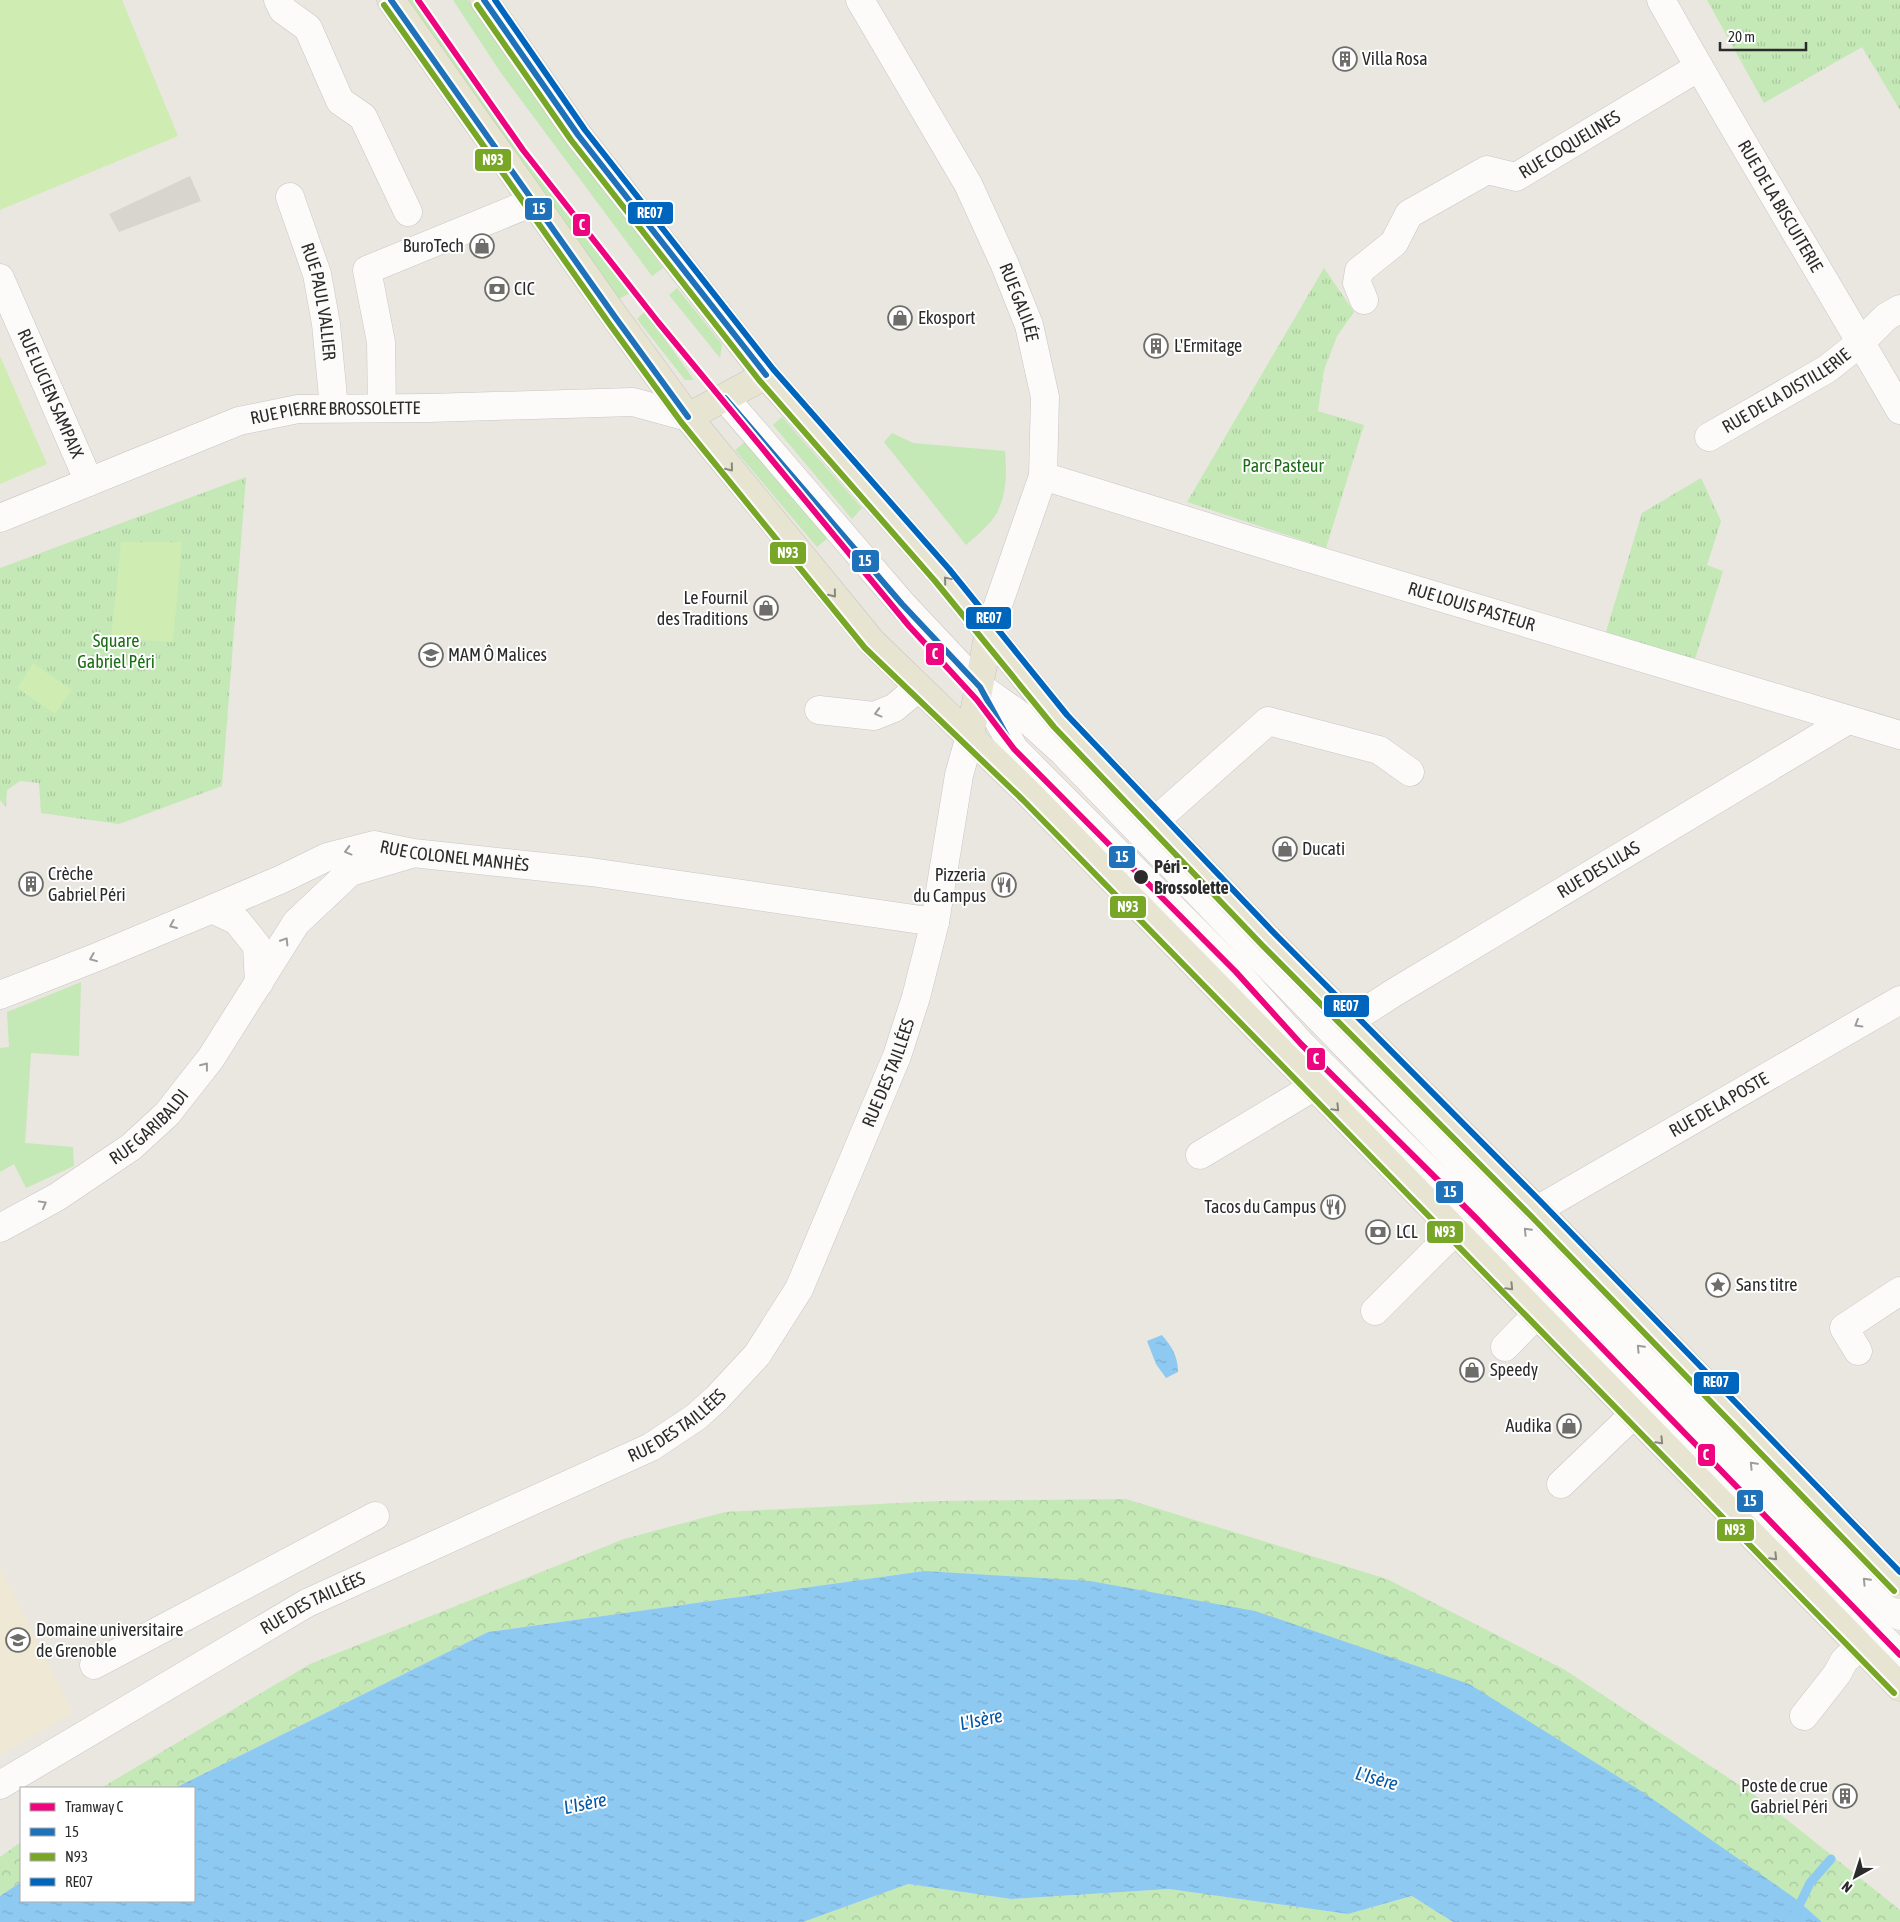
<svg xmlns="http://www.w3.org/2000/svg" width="1900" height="1922" font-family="'Asap Condensed',sans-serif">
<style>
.education{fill:#eee8d4}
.grass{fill:#c4e8b6}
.forest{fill:url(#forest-crowns)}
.park{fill:url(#park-tufts)}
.pitch{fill:#cfecb3}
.plaza{fill:#d8d5cf}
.water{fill:url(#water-ripples)}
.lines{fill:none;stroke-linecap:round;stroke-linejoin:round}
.stream{stroke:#8ec9f1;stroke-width:9}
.minor-casing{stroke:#c7c6c6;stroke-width:29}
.major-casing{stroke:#c5c4c1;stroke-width:29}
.minor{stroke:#fcfbfa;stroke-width:28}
.major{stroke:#e7e5d2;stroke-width:28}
.bus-1-casing{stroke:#fff;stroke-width:10}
.bus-2-casing{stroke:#fff;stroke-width:10}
.bus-3-casing{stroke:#fff;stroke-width:10}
.bus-1{stroke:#1f72b9;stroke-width:6}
.bus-2{stroke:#78a626;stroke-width:6}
.bus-3{stroke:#0065bd;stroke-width:6}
.tram-1-casing{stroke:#fff;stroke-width:10}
.tram-1{stroke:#ee047f;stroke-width:6}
.oneway{stroke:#89887e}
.oneway2{stroke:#9e9d9d}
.stop-dot{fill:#2b2b2b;stroke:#fff;stroke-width:2}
.labels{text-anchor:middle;stroke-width:4;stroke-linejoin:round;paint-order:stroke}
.poi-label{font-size:18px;fill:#2b2b2b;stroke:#fff;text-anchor:start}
.street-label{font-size:18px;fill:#2b2b2b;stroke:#fff}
.park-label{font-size:18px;fill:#1a6e15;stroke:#fff}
.stop-label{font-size:18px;font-weight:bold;fill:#2b2b2b;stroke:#fff;text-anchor:start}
.water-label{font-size:19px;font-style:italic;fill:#0357a6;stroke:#fff}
.line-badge{stroke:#fff;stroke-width:2}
.badge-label{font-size:14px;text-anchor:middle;font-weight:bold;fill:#fff}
</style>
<defs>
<pattern id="forest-crowns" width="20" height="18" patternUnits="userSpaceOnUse" patternTransform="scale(1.25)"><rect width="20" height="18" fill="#c4e8b6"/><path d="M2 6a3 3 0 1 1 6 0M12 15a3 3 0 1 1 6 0" fill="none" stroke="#a9c79d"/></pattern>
<pattern id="park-tufts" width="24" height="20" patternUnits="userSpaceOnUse" patternTransform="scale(1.25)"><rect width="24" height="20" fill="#c4e8b6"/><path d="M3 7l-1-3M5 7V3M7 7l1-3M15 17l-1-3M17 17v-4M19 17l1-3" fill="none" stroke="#a9c79d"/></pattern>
<pattern id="water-ripples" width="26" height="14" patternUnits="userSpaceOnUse" patternTransform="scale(1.25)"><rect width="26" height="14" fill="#8ec9f1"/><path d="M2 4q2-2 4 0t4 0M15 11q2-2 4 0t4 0" fill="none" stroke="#7badcf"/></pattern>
</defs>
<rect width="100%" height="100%" fill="#eae7e0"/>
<path class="education" d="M 0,1568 L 73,1712 L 0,1755 Z"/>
<path class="grass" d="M 403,0 L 416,0 L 477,91 L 630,293 L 619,299 Z
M 453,0 L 468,0 L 512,66 L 663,268 L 652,276 L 501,73 Z
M 677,288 L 722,344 L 720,358 L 669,295 Z
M 645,311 L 694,380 L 685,380 L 637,319 Z
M 782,417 L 862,508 L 852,519 L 773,425 Z
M 892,433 L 913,443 L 1005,451 C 1007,474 1007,501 992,520 C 985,529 975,537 966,545 L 884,442 Z
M 745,442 L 828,538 L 817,547 L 735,450 Z
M 81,982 L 79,1056 L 31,1053 L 25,1143 L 73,1147 L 74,1166 L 26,1188 L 14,1164 L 0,1172 L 0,1048 L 9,1047 L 7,1012 Z"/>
<path class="forest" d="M 1126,1499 L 1387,1579 L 1565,1670 L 1765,1802 L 1900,1910 L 1900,1922 L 1822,1922 L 1796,1899 L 924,1571 L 488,1632 L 175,1788 L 101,1788 L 310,1664 L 624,1539 L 725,1512 L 939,1501 Z
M 21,1842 L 21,1882 L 0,1896 L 0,1857 Z
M 908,1884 L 1011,1899 L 1169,1889 L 1348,1914 L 1413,1896 L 1453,1922 L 803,1922 Z"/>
<path class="park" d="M 1707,0 L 1900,0 L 1900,110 L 1862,47 L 1764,103 Z
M 1324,268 L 1354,312 L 1337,336 L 1324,370 L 1318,411 L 1364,425 L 1326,548 L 1187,502 Z
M 246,477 L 222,786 L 119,824 L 41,813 L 39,783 L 20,781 L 7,790 L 6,807 L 0,800 L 0,568 Z
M 1701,478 L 1721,521 L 1707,565 L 1723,571 L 1695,659 L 1605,635 L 1642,513 Z"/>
<path class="pitch" d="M 0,0 L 122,0 L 178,136 L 0,210 Z
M 0,356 L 47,464 L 0,484 Z
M 121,542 L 182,542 L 173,642 L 111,638 Z
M 33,663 L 72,690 L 55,714 L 17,688 Z"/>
<path class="plaza" d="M 190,176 L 201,201 L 119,232 L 109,214 Z"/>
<path class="water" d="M 1162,1335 C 1172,1347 1178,1356 1178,1372 L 1166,1378 L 1156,1364 L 1147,1341 Z
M 924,1571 L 1090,1581 L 1255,1611 L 1469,1684 L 1641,1791 L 1796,1899 L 1822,1922 L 1453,1922 L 1412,1896 L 1348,1914 L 1169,1889 L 1011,1899 L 908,1884 L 803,1922 L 0,1922 L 0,1896 L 21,1882 L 21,1901 L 194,1901 L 194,1788 L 175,1788 L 488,1632 Z"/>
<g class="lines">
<path class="stream" d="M 1791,1922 L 1810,1883 L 1831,1859"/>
<g class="minor-casing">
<g id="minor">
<path d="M 278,0 L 283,10 L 308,28 L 340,101 L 363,117 L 408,212"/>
<path id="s1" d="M 860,0 L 968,184 L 1005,265 L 1029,325 L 1045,397 L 1043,476 L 989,631"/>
<path id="s2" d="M 1661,0 C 1738,138 1821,273 1900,410"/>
<path id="s3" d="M 290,197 L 317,274 L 326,324 L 334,408"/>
<path id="s4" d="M 0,278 L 89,482"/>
<path id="s5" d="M 1364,300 L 1357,283 L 1359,271 L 1394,243 L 1409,214 L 1487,170 L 1516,177 L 1699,67"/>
<path d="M 725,398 L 902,604 L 980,687 L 1031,723 L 1063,752 L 1256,953 L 1900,1616"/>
<path d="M 382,408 L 381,342 L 367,270 L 533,202"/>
<path id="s6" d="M 1709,437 L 1827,369 L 1861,342 L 1886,317 L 1900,309"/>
<path id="s7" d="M 1043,476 L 1249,540 L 1900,735"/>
<path id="s8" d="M 0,518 L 239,421 L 298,409 L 429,408 L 633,402 L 688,417"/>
<path d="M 984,694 L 1014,749 L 1236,972 L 1301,1044 L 1476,1218 L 1900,1656"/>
<path d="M 819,710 L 874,716 L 894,708 L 918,688"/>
<path d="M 1155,821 L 1268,721 L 1379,750 L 1410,772"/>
<path d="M 212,909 L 237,921 L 257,946 L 259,983"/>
<path id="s9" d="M 0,995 L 97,957 L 212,909 L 282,879 L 327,857 L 374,845 L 413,853 L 591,872 L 935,922"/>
<path id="s10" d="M 1350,1021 L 1395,992 L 1848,720"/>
<path d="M 1200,1155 L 1315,1086"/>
<path id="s11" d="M 1537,1210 L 1900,1000"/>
<path id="s12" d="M 0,1228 L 57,1197 L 131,1147 L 167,1114 L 211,1058 L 296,923 L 350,872 L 411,854"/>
<path d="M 1375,1311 L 1456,1230"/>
<path d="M 1505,1347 L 1537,1314"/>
<path d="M 1858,1351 L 1844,1328 L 1900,1291"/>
<path d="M 1561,1484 L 1634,1414"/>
<path d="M 94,1665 L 375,1516"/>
<path d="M 1804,1716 L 1837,1674 L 1844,1661 L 1860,1645"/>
<path id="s13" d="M 0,1785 L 307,1603 L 651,1447 L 696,1417 L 717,1398 L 757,1355 L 799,1289 L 897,1056 L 916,997 L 935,922 L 959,775 L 970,736"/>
</g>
</g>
<g class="major-casing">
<path id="major" d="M 391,0 L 615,317 L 688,417 L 872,642 L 1029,794 L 1900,1687
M 484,0 L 578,135 L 766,375 L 942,575 L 1060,721 L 1269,940 L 1537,1210 L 1900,1585
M 688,417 L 766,375
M 970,736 L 989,631"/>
</g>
<use href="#minor" class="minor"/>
<use href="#major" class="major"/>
<g class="bus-1-casing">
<path id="bus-1" d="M 391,0 L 615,317 L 688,417
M 484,0 L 578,135 L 766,375
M 725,398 L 902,604 L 980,687 L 1014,749 L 1236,972 L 1301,1044 L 1476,1218 L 1900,1656"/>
</g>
<g class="bus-2-casing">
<path id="bus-2" d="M 384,5 L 608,322 L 681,422 L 865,648 L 1023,800 L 1894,1693
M 477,5 L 571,140 L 759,380 L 935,581 L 1054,727 L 1263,946 L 1531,1216 L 1894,1591"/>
</g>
<g class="bus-3-casing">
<path id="bus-3" d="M 495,0 L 585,130 L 773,369 L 949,569 L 1067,715 L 1275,934 L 1543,1204 L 1900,1572"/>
</g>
<use href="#bus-1" class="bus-1"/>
<use href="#bus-2" class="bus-2"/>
<use href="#bus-3" class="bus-3"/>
<g class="tram-1-casing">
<path id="tram-1" d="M 418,0 L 523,150 L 658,322 L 909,626 L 977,700 L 1014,749 L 1236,972 L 1301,1044 L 1476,1218 L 1900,1655"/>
</g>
<use href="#tram-1" class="tram-1"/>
</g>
<defs><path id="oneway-chevron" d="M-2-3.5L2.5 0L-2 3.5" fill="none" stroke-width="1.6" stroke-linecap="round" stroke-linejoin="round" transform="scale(1.25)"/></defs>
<g class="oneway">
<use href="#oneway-chevron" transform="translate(730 468) rotate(51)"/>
<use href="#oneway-chevron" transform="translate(947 580) rotate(-130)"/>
<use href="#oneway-chevron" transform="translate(833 594) rotate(51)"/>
<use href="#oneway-chevron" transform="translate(1336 1108) rotate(46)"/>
<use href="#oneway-chevron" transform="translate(1510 1287) rotate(46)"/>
<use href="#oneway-chevron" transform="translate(1660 1441) rotate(46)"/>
<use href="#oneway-chevron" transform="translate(1774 1557) rotate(46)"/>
</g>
<g class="oneway2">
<use href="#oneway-chevron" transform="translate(878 713) rotate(165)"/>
<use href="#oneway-chevron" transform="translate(348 851) rotate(165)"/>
<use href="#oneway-chevron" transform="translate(173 925) rotate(157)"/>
<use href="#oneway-chevron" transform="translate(285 941) rotate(-58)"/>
<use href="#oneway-chevron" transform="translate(93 958) rotate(158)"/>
<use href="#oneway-chevron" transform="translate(1858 1024) rotate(150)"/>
<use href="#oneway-chevron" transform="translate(205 1066) rotate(-52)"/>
<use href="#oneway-chevron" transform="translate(43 1204) rotate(-29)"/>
<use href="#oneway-chevron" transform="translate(1527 1231) rotate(-134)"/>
<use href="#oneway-chevron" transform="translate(1640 1348) rotate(-134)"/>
<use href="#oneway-chevron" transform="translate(1753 1465) rotate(-134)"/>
<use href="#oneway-chevron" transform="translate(1866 1581) rotate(-134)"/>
</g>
<defs>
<g id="building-ring" transform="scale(1.25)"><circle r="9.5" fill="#fff" stroke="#6e6d6a" stroke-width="1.5"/><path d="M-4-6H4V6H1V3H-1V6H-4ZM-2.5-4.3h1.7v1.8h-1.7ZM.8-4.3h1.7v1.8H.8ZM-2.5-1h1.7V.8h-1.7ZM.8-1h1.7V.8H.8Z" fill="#6e6d6a"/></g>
<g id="shop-ring" transform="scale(1.25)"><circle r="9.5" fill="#fff" stroke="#6e6d6a" stroke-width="1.5"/><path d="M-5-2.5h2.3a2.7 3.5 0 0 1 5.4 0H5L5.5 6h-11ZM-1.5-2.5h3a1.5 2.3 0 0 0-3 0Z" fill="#6e6d6a"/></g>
<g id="bank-ring" transform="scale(1.25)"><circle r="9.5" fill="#fff" stroke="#6e6d6a" stroke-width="1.5"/><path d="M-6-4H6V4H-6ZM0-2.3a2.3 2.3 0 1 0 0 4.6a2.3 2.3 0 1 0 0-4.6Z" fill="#6e6d6a"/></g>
<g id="school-ring" transform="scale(1.25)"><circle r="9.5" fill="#fff" stroke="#6e6d6a" stroke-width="1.5"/><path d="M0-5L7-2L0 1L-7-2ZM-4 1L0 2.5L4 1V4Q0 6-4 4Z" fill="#6e6d6a"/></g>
<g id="restaurant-ring" transform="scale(1.25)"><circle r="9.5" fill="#fff" stroke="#6e6d6a" stroke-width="1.5"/><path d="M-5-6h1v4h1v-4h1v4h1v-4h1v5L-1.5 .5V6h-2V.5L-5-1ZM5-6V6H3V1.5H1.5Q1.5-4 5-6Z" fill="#6e6d6a"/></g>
<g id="sight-ring" transform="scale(1.25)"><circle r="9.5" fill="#fff" stroke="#6e6d6a" stroke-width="1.5"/><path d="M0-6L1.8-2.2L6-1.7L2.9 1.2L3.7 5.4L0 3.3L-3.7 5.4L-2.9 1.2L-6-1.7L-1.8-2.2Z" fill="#6e6d6a"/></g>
<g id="university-ring" transform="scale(1.25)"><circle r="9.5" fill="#fff" stroke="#6e6d6a" stroke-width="1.5"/><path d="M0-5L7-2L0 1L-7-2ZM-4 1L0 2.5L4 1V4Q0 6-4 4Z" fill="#6e6d6a"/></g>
</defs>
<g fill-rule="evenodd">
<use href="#building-ring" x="1345" y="59"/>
<use href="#shop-ring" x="482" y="246"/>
<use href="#bank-ring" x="497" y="289"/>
<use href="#shop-ring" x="900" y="318"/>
<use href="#building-ring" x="1156" y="346"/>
<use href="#shop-ring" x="766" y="608"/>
<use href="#school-ring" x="431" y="655"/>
<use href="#shop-ring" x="1285" y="849"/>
<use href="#building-ring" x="31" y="884"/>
<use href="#restaurant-ring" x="1004" y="885"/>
<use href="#restaurant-ring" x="1333" y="1207"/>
<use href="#bank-ring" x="1378" y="1232"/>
<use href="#sight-ring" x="1718" y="1285"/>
<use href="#shop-ring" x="1472" y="1370"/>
<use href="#shop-ring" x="1569" y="1426"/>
<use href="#university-ring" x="18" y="1640"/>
<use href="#building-ring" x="1845" y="1796"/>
</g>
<circle class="stop-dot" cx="1141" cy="877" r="8"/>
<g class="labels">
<g class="poi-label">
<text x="1362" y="65">Villa Rosa</text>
<text x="464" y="252" text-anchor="end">BuroTech</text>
<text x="514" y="295">CIC</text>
<text x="918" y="324">Ekosport</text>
<text x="1174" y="352">L'Ermitage</text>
<text x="748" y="604" text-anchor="end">Le Fournil<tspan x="748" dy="21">des Traditions</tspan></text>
<text x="448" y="661">MAM Ô Malices</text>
<text x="1302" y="855">Ducati</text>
<text x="48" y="880">Crèche<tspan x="48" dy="21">Gabriel Péri</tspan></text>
<text x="986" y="881" text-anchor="end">Pizzeria<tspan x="986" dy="21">du Campus</tspan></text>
<text x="1316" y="1213" text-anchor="end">Tacos du Campus</text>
<text x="1396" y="1238">LCL</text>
<text x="1736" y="1291">Sans titre</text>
<text x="1490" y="1376">Speedy</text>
<text x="1552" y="1432" text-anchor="end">Audika</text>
<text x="36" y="1636">Domaine universitaire<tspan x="36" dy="21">de Grenoble</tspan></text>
<text x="1828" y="1792" text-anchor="end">Poste de crue<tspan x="1828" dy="21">Gabriel Péri</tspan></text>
</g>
<g class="street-label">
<text dy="6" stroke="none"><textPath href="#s5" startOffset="290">RUE COQUELINES</textPath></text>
<text dy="6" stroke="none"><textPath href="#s2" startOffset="238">RUE DE LA BISCUITERIE</textPath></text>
<text dy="6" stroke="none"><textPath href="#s3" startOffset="109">RUE PAUL VALLIER</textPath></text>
<text dy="6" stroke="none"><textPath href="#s1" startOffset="342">RUE GALILÉE</textPath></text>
<text dy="6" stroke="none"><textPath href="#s6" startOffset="90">RUE DE LA DISTILLERIE</textPath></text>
<text dy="6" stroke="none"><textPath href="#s4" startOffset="126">RUE LUCIEN SAMPAIX</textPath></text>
<text dy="6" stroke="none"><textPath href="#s8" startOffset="355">RUE PIERRE BROSSOLETTE</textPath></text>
<text dy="6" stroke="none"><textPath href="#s7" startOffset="448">RUE LOUIS PASTEUR</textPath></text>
<text dy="6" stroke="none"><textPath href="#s9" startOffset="485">RUE COLONEL MANHÈS</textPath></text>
<text dy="6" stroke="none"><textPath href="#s10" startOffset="291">RUE DES LILAS</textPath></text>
<text dy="6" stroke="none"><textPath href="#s13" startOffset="1188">RUE DES TAILLÉES</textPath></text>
<text dy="6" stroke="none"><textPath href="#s11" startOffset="210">RUE DE LA POSTE</textPath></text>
<text dy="6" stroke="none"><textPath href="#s12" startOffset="181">RUE GARIBALDI</textPath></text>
<text dy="6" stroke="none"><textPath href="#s13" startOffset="768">RUE DES TAILLÉES</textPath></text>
<text dy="6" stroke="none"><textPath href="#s13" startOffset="362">RUE DES TAILLÉES</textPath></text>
</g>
<g class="park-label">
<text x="1283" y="472">Parc Pasteur</text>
<text x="116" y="647">Square<tspan x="116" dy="21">Gabriel Péri</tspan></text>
</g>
<g class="stop-label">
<text x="1154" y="873">Péri -<tspan x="1154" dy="21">Brossolette</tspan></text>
</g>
<g class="water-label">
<text transform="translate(981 1719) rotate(-12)" y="7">L'Isère</text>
<text transform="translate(1377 1778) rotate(16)" y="7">L'Isère</text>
<text transform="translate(585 1803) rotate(-12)" y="7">L'Isère</text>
</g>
</g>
<g class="line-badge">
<rect x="474" y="148" width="38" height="24" rx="5" fill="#78a626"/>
<rect x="524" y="197" width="29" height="24" rx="5" fill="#1f72b9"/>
<rect x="627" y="201" width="47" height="24" rx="5" fill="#0065bd"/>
<rect x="572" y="213" width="19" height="24" rx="5" fill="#ee047f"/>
<rect x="769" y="541" width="38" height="24" rx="5" fill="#78a626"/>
<rect x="851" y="549" width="29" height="24" rx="5" fill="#1f72b9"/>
<rect x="965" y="606" width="47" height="24" rx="5" fill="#0065bd"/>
<rect x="925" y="642" width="20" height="24" rx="5" fill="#ee047f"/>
<rect x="1108" y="845" width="28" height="24" rx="5" fill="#1f72b9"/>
<rect x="1109" y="895" width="38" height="24" rx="5" fill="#78a626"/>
<rect x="1323" y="994" width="47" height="24" rx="5" fill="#0065bd"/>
<rect x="1306" y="1047" width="20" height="24" rx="5" fill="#ee047f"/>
<rect x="1435" y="1180" width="29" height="24" rx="5" fill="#1f72b9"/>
<rect x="1426" y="1220" width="38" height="24" rx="5" fill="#78a626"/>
<rect x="1693" y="1371" width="47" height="24" rx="5" fill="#0065bd"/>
<rect x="1697" y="1443" width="19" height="24" rx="5" fill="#ee047f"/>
<rect x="1736" y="1489" width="28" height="24" rx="5" fill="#1f72b9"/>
<rect x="1716" y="1518" width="39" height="24" rx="5" fill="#78a626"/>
</g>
<g class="badge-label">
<text x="493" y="165">N93</text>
<text x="539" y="214">15</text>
<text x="650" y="218">RE07</text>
<text x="582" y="230">C</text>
<text x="788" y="558">N93</text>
<text x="865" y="566">15</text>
<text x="989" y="623">RE07</text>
<text x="935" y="659">C</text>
<text x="1122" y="862">15</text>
<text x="1128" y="912">N93</text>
<text x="1346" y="1011">RE07</text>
<text x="1316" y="1064">C</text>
<text x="1450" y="1197">15</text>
<text x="1445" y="1237">N93</text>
<text x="1716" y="1387">RE07</text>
<text x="1706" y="1460">C</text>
<text x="1750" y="1506">15</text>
<text x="1735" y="1535">N93</text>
</g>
<rect x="20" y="1787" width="175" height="115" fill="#ffffff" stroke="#aaaaaa"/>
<rect x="30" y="1803" width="25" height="8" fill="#ee047f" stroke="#aaaaaa"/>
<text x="65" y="1812" font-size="15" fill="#2b2b2b">Tramway C</text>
<rect x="30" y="1828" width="25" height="8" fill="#1f72b9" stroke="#aaaaaa"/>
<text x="65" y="1837" font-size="15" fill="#2b2b2b">15</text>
<rect x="30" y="1853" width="25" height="8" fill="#78a626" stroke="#aaaaaa"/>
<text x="65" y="1862" font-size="15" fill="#2b2b2b">N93</text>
<rect x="30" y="1878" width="25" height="8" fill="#0065bd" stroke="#aaaaaa"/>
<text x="65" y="1887" font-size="15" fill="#2b2b2b">RE07</text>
<g transform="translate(1855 1877) rotate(219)" stroke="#ffffff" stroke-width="4" paint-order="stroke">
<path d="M0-4L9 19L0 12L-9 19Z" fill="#2b2b2b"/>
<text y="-8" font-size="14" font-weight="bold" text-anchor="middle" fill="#2b2b2b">N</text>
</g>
<path d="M1720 42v8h86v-8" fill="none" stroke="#2b2b2b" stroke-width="2.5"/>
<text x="1728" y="42" font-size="15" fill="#2b2b2b" stroke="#ffffff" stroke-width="4" paint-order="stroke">20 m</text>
</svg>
